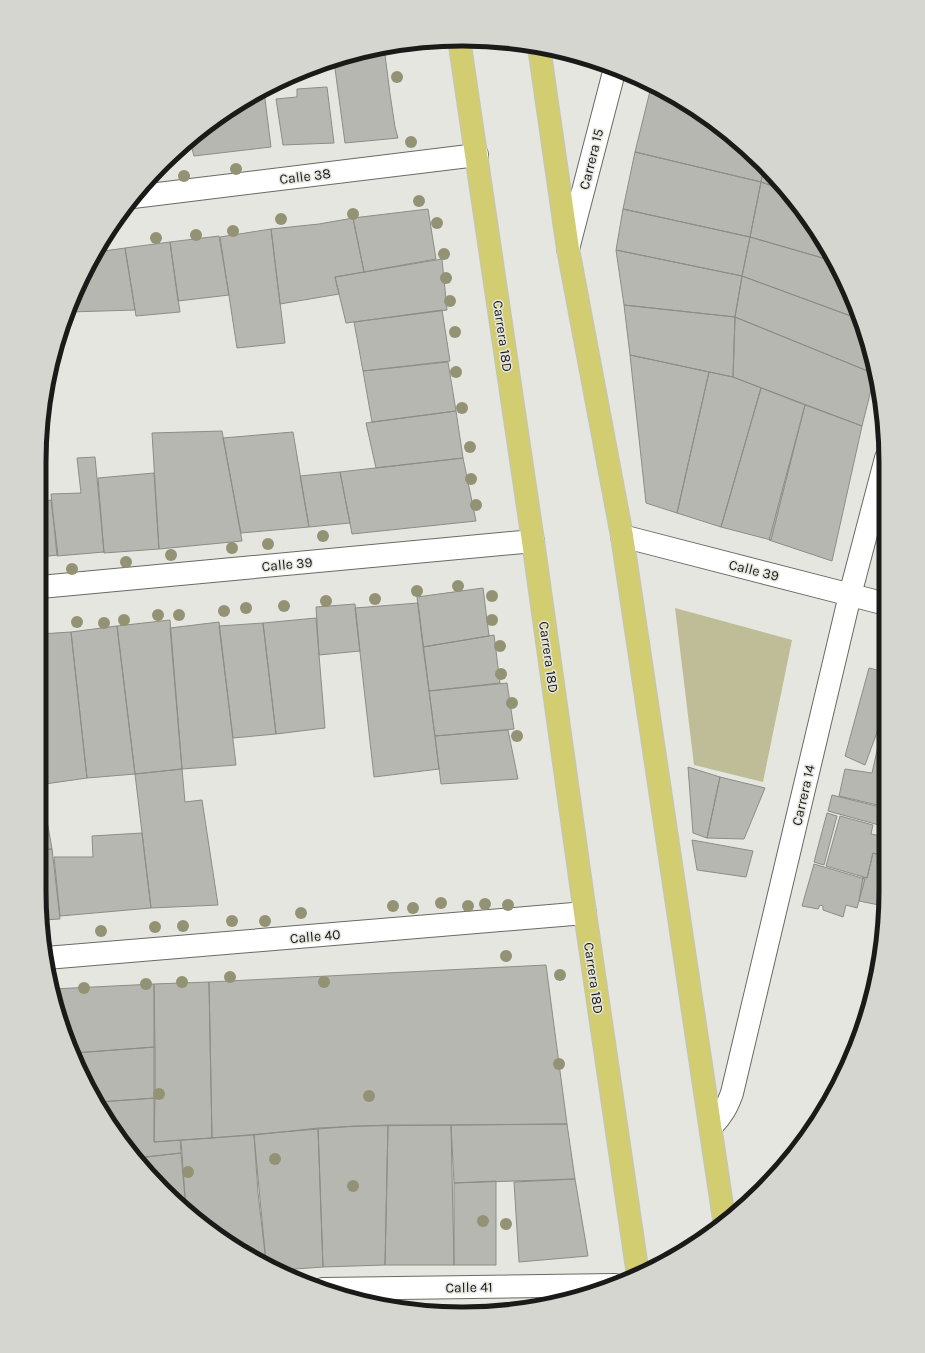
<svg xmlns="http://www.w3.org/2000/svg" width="925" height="1353" font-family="Karla,sans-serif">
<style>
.green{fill:#bebd97}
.building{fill:#b7b7b2;stroke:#8d8d88}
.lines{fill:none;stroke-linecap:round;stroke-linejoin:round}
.street-casing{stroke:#6a6a65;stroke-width:24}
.primary-casing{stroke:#c3c3c3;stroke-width:24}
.street{stroke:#fff;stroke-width:22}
.primary{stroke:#d1cd70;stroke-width:22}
.tree{fill:#939274}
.labels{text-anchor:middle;stroke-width:3;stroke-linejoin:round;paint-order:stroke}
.street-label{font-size:14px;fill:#1a1a18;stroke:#e6e6e0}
.rim{fill:none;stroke:#1a1a18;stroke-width:5}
</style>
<rect width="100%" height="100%" fill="#e6e6e0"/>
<path class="green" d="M 675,608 L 792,640 L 763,782 L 694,765 Z"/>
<path class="building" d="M 380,47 L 384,47 L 390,94 L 395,127 L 398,138 L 345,143 L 334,61 Z
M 327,87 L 334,143 L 283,145 L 276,99 L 297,97 L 297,89 Z
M 651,87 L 657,88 L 698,110 L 762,163 L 764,166 L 761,182 L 635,152 Z
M 264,91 L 271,147 L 194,156 L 190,141 L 227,111 Z
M 635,152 L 761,182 L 750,237 L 623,209 Z
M 764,166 L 784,190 L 761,182 Z
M 761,182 L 784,190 L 814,227 L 833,261 L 750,237 Z
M 428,209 L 436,259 L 364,272 L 353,218 Z
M 623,209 L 750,237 L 742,276 L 616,250 Z
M 353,218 L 364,272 L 335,277 L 339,294 L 280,304 L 271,229 L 319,224 Z
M 271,229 L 285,343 L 237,348 L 220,237 Z
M 219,236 L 229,295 L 178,301 L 170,242 Z
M 750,237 L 833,261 L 854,300 L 859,319 L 742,276 Z
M 170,242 L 180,312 L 136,316 L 125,248 Z
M 125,248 L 135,310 L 70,312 L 83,275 L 97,252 Z
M 616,250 L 742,276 L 735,317 L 624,305 Z
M 442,259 L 447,310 L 346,323 L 335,277 Z
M 742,276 L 859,319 L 875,371 L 875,374 L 735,317 Z
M 624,305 L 735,317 L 733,377 L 630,355 Z
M 442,310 L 450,361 L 363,371 L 354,322 Z
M 735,317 L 875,374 L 862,426 L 733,377 Z
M 630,355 L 709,372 L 677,513 L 646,503 Z
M 448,362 L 456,411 L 372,422 L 363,371 Z
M 709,372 L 733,377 L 761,388 L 721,527 L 677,513 Z
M 761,388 L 805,405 L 771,540 L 721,527 Z
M 805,405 L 862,426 L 832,561 L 769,540 Z
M 456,411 L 463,458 L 376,468 L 366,423 Z
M 222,431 L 242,541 L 159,549 L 152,433 Z
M 293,432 L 309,527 L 241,533 L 223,438 Z
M 40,453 L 46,501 L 39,502 L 39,462 Z
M 95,457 L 104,552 L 57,556 L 51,494 L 81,493 L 77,458 Z
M 463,458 L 476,521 L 352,534 L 340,472 Z
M 340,472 L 350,523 L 309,527 L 300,476 Z
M 154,473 L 159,549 L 104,553 L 98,478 Z
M 51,500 L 58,555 L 40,557 L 39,502 Z
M 483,588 L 489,636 L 423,647 L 417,597 Z
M 418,603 L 439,769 L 374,777 L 355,608 Z
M 355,604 L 360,651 L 319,655 L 316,607 Z
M 316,618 L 325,728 L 276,734 L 263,623 Z
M 170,620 L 182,769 L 135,774 L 117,626 Z
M 219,622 L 236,765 L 182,769 L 170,628 Z
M 263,623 L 276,734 L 233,738 L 219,626 Z
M 117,626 L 135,774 L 87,778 L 71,632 Z
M 71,632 L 87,778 L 45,784 L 41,760 L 40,634 Z
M 494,635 L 500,683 L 429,691 L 423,647 Z
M 869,668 L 886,672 L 886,708 L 865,765 L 845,756 Z
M 507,683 L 514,729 L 435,736 L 429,691 Z
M 508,730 L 518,779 L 441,784 L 435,736 Z
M 879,742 L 886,744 L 886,807 L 839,796 L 845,769 L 872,773 Z
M 688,767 L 720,777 L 707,838 L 693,833 Z
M 182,769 L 185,802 L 202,800 L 218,905 L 151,908 L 135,774 Z
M 720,777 L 765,788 L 744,839 L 707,838 Z
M 41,787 L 52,849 L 42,850 Z
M 832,795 L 884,808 L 879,825 L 828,811 Z
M 827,813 L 837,816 L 824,865 L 814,862 Z
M 840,816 L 873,825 L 871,834 L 886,837 L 885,857 L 873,853 L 867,878 L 826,866 Z
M 142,833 L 151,908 L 60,916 L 54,857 L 93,857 L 92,836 Z
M 692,840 L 753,851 L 746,877 L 697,870 Z
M 52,849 L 60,919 L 42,920 L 42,850 Z
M 873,853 L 885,857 L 886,854 L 886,890 L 884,906 L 859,901 L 863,877 L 867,878 Z
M 814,864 L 865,879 L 857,908 L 846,905 L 843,917 L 823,910 L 823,906 L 820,905 L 818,909 L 802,906 Z
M 546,965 L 567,1124 L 354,1126 L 212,1138 L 209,982 Z
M 209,982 L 212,1138 L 154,1142 L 154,984 Z
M 154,984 L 155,1047 L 74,1053 L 61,1026 L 53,989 Z
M 155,1047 L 155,1098 L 99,1102 L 74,1053 Z
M 155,1098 L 154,1142 L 180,1140 L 181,1153 L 137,1158 L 111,1126 L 99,1102 Z
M 567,1124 L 575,1179 L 454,1183 L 451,1125 Z
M 388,1125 L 451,1125 L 454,1265 L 385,1265 Z
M 388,1125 L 385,1265 L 323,1267 L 318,1128 Z
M 318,1128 L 323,1267 L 281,1270 L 266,1262 L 254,1135 Z
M 254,1135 L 258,1193 L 266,1262 L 205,1226 L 186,1210 L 181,1140 Z
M 181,1153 L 186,1210 L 163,1190 L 137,1158 Z
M 575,1179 L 588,1256 L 519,1262 L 514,1182 Z
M 496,1181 L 496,1265 L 454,1265 L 454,1183 Z"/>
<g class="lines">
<g class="street-casing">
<path id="street" d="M 133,197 L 477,155
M 568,249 L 615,68
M 622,536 L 886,604
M 40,587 L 533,541
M 46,958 L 585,913
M 711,1127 C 722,1116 727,1107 732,1093 L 850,595 L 886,458
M 323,1289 L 615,1285"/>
</g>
<g class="primary-casing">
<path id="primary" d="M 459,39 L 533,541 L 585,913 L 638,1275
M 539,47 L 568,249 L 622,536 L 724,1219"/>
</g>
<use href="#street" class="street"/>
<use href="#primary" class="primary"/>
</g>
<g class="tree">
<circle cx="397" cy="77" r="6"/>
<circle cx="411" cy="142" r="6"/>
<circle cx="236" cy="169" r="6"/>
<circle cx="184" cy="176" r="6"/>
<circle cx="419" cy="201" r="6"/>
<circle cx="353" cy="214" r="6"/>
<circle cx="281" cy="219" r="6"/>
<circle cx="437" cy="223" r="6"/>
<circle cx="233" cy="231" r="6"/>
<circle cx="196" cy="235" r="6"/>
<circle cx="156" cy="238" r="6"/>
<circle cx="444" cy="254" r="6"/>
<circle cx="446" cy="278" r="6"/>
<circle cx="450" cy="301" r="6"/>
<circle cx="455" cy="332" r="6"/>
<circle cx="456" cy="372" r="6"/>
<circle cx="462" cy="408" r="6"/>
<circle cx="470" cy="447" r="6"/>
<circle cx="471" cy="479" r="6"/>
<circle cx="476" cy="505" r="6"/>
<circle cx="323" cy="536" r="6"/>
<circle cx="268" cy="544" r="6"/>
<circle cx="232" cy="548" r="6"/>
<circle cx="171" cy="555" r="6"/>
<circle cx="126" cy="562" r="6"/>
<circle cx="72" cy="569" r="6"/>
<circle cx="458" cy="586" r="6"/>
<circle cx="417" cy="591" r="6"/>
<circle cx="492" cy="596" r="6"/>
<circle cx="375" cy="599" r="6"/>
<circle cx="326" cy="601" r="6"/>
<circle cx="284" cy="606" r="6"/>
<circle cx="246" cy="608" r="6"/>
<circle cx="224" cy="611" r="6"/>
<circle cx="158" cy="615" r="6"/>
<circle cx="179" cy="615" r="6"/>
<circle cx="124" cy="620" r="6"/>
<circle cx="492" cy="620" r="6"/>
<circle cx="77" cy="622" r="6"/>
<circle cx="104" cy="623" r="6"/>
<circle cx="500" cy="646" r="6"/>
<circle cx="501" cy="674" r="6"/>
<circle cx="512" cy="703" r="6"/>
<circle cx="517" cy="736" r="6"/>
<circle cx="441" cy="903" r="6"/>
<circle cx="485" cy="904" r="6"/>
<circle cx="508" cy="905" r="6"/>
<circle cx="393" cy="906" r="6"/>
<circle cx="468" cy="906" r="6"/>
<circle cx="413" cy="908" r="6"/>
<circle cx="301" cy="913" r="6"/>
<circle cx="232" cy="921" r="6"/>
<circle cx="265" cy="921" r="6"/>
<circle cx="183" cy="926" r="6"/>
<circle cx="155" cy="927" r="6"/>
<circle cx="101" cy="931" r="6"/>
<circle cx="506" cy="956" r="6"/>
<circle cx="560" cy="975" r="6"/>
<circle cx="230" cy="977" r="6"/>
<circle cx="182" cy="982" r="6"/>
<circle cx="324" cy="982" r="6"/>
<circle cx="146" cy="984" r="6"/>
<circle cx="84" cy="988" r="6"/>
<circle cx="559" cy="1064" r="6"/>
<circle cx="159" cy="1094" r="6"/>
<circle cx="369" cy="1096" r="6"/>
<circle cx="275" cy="1159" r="6"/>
<circle cx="188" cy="1172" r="6"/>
<circle cx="353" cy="1186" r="6"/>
<circle cx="483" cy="1221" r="6"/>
<circle cx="506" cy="1224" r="6"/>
</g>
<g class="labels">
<g class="street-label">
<text transform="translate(591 159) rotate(-76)" y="5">Carrera 15</text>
<text transform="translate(305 176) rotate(-7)" y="5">Calle 38</text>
<text transform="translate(503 336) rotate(82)" y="5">Carrera 18D</text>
<text transform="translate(287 564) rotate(-5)" y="5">Calle 39</text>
<text transform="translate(754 570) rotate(14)" y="5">Calle 39</text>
<text transform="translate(549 657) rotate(82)" y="5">Carrera 18D</text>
<text transform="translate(803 795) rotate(-77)" y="5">Carrera 14</text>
<text transform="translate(315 936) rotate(-5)" y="5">Calle 40</text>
<text transform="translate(594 978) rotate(82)" y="5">Carrera 18D</text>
<text transform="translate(469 1287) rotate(-1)" y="5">Calle 41</text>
</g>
</g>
<path d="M0 0H925V1353H0ZM462 46H463A416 416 0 0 1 879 462V891A416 416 0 0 1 463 1307H462A416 416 0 0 1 46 891V462A416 416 0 0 1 462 46Z" fill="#d6d6d0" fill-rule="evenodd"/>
<path class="rim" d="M462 46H463A416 416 0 0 1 879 462V891A416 416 0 0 1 463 1307H462A416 416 0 0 1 46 891V462A416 416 0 0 1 462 46Z"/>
</svg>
